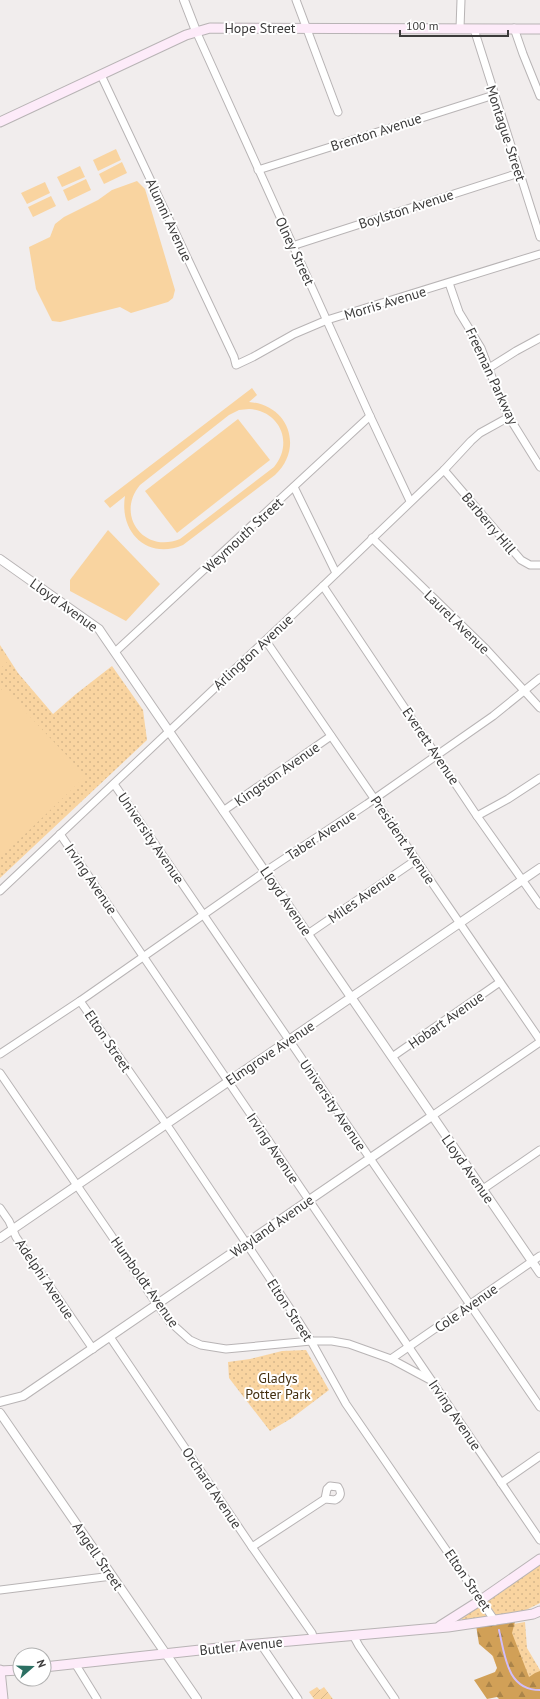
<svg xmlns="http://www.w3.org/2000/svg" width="540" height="1699" font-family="'PT Sans',sans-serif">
	<defs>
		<pattern id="grass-dots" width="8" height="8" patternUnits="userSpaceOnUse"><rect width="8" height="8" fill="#f9d4a0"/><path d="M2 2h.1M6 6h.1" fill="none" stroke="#d6b78b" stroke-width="1.8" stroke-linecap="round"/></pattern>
		<pattern id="forest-firs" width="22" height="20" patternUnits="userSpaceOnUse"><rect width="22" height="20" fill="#d1a057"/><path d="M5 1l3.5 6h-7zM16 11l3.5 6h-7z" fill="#ab8449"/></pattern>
		<pattern id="garden-furrows" width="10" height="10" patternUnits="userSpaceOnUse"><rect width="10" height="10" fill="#f9d4a0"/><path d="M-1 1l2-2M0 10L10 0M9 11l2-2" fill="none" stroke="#d6b78b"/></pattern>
	</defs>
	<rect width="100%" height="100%" fill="#f1eded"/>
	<g fill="url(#grass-dots)">
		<path d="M0,645L18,673L53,714L76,694L112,666L143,710L147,740L0,878Z"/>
		<path d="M306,1350L329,1390L292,1418L270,1431L229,1378L228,1362L250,1359L282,1351Z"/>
		<path d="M540,1564V1603L526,1610L462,1622V1616Z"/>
		<path d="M525,1622L527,1648L540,1670V1699L501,1676L481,1630Z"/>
	</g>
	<path fill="url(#forest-firs)" d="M516,1618L512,1633L529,1677L535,1673L540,1671V1699H499L497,1697L487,1699L474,1680L495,1672L497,1668L493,1656L479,1644L476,1625Z"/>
	<path fill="url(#garden-furrows)" d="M317,1687L320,1690L324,1687L333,1699H314L309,1692Z"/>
	<g fill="#f9d4a0" fill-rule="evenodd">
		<path d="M116,149L121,160L98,171L93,160Z"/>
		<path d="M122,162L127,173L104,184L99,174Z"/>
		<path d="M80,166L85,177L62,187L57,177Z"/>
		<path d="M86,179L91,190L68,201L63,190Z"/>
		<path d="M137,181L145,189L175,290L173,298L168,302L131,313L120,307L60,322L52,321L36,289L29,247L50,237L55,224L64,217L98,200L112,190Z"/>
		<path d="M45,182L50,193L27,204L21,193Z"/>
		<path d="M51,196L56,206L33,217L28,207Z"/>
		<path d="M252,388L257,395L249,402C289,405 304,448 275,475L183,545C148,560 119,533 125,496L110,508L104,501ZM249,409C280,411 294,443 274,467L180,539C144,554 115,515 140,485L229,415L239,410Z"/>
		<path d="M238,419L270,460L177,533L145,491Z"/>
		<path d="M108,530L160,584L126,621L70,591V580Z"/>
		<path d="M0,651L9,660L0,669Z"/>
		<path d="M3,688L86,776L0,858V691Z"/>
	</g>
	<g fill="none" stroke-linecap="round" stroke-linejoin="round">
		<path stroke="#d1bdfa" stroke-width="2" d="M499,1630C505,1656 507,1690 540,1690"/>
		<g stroke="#b8b4b5" stroke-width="9">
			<g id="minor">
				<path d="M296,0L338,112"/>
				<path d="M460,28L461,0"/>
				<path d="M514,28L523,54L540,96"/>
				<path d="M474,29L540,237"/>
				<path d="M196,31L370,416L410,501"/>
				<path d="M101,75L234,357L236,365L253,357L294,334L327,320L540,254"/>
				<path d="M258,170L494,95"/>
				<path d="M292,246L519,173"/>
				<path d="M449,283L459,312L481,348L501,401L509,417L540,467"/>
				<path d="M489,368L516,351L540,338"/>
				<path d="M444,470L521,560L530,565H540"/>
				<path d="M294,487L336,573"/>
				<path d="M372,538L486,649L540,708"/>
				<path d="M323,586L477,816L540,905"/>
				<path d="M266,641L540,1040"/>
				<path d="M115,652L370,416"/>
				<path d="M114,784L540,1407"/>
				<path d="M223,811L331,736"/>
				<path d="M477,816L508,799L540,778"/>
				<path d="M60,834L540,1540"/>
				<path d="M0,891L323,586L444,470L471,441L480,433L509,417"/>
				<path d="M308,934L416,860"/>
				<path d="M80,1001L171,1131L297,1319L311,1341L346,1404L495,1621"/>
				<path d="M0,1054L80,1001L266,871L367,804L493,716L540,678"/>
				<path d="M392,1057L500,982"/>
				<path d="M0,1073L111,1235L152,1297L170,1322L190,1340L201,1345L226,1349L311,1341H332L349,1344L391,1359L432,1381"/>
				<path d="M432,1116L540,1042"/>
				<path d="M483,1189L540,1150"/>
				<path d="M0,1208L9,1221L16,1237L93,1349"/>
				<path d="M110,1337L252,1547L312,1633L314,1639"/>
				<path d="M391,1359L540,1256"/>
				<path d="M501,1483L540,1456"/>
				<path d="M252,1547L325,1499L327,1489L330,1486L338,1487C342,1493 341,1497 335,1500L325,1499"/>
				<path d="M0,1590L112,1576"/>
				<path d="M353,1635L359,1646L395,1699"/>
				<path d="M262,1643L264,1649L298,1699"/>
				<path d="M76,1665L97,1699"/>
			</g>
		</g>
		<g stroke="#b8b4b5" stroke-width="10">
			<g id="tertiary">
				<path d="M184,0L196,31"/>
				<path d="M0,559L99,629L103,635L540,1273"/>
				<path d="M0,1238L540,868"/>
				<path d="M0,1402L23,1396L432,1116"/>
				<path d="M0,1413L197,1699"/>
			</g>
		</g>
		<g stroke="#b8b4b5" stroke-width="11">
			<g id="secondary">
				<path d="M0,122L186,35L210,28L540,29"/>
				<path d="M440,1626L481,1600L540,1559"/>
				<path d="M44,1667L246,1645L448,1627L509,1618L533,1614L540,1611"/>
				<path d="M0,1670L3,1699"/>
				<path d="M0,1671L20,1670"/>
			</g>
		</g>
		<use href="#minor" stroke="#fff" stroke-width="7"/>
		<use href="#tertiary" stroke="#fff" stroke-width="8"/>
		<use href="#secondary" stroke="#fdebf9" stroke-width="9"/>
	</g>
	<g text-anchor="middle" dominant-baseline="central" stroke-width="4" stroke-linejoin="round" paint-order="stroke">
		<g font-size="14" fill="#3c3b3b" stroke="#fff">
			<text x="260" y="28">Hope Street</text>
			<text transform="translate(376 132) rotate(-18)">Brenton Avenue</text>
			<text transform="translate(506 133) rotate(72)">Montague Street</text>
			<text transform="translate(406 209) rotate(-18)">Boylston Avenue</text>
			<text transform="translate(169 220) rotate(65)">Alumni Avenue</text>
			<text transform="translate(295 251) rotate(65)">Olney Street</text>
			<text transform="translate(385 303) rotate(-17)">Morris Avenue</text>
			<text transform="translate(492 376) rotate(65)">Freeman Parkway</text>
			<text transform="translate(489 523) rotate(50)">Barberry Hill</text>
			<text transform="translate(243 535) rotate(-43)">Weymouth Street</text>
			<text transform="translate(64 605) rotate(36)">Lloyd Avenue</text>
			<text transform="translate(457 622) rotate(44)">Laurel Avenue</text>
			<text transform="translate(253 652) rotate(-43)">Arlington Avenue</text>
			<text transform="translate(431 746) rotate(56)">Everett Avenue</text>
			<text transform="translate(277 774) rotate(-35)">Kingston Avenue</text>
			<text transform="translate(321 835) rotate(-33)">Taber Avenue</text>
			<text transform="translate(151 838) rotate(56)">University Avenue</text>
			<text transform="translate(403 840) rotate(56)">President Avenue</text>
			<text transform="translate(91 879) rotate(56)">Irving Avenue</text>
			<text transform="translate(362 897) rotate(-35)">Miles Avenue</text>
			<text transform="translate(286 901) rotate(56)">Lloyd Avenue</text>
			<text transform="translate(446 1020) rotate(-35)">Hobart Avenue</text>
			<text transform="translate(108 1041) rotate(56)">Elton Street</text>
			<text transform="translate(270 1053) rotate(-34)">Elmgrove Avenue</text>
			<text transform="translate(333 1105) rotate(56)">University Avenue</text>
			<text transform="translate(273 1148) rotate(56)">Irving Avenue</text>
			<text transform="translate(468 1169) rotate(55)">Lloyd Avenue</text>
			<text transform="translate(272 1226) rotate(-35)">Wayland Avenue</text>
			<text transform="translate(45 1279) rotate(56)">Adelphi Avenue</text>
			<text transform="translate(145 1282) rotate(55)">Humboldt Avenue</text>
			<text transform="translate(466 1308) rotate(-35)">Cole Avenue</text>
			<text transform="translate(290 1310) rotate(57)">Elton Street</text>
			<text transform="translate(455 1415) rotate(56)">Irving Avenue</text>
			<text transform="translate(212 1488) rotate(56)">Orchard Avenue</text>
			<text transform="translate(98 1556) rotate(56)">Angell Street</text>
			<text transform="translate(468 1580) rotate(56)">Elton Street</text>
			<text transform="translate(241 1646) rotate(-6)">Butler Avenue</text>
		</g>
		<g font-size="14" fill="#432f0f" stroke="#fff">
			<text x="278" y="1378">Gladys<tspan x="278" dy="16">Potter Park</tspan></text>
		</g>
	</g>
	<g transform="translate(32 1667) rotate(70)"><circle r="19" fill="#ffffff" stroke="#b1b1b1"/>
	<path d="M0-3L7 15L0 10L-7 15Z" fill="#2c7063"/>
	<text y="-6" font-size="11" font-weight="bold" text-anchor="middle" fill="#3c3b3b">N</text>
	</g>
	<path d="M400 30v6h108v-6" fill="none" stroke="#3c3b3b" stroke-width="2"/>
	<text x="406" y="30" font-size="12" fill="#3c3b3b" stroke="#ffffff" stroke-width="3" paint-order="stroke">100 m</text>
</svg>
